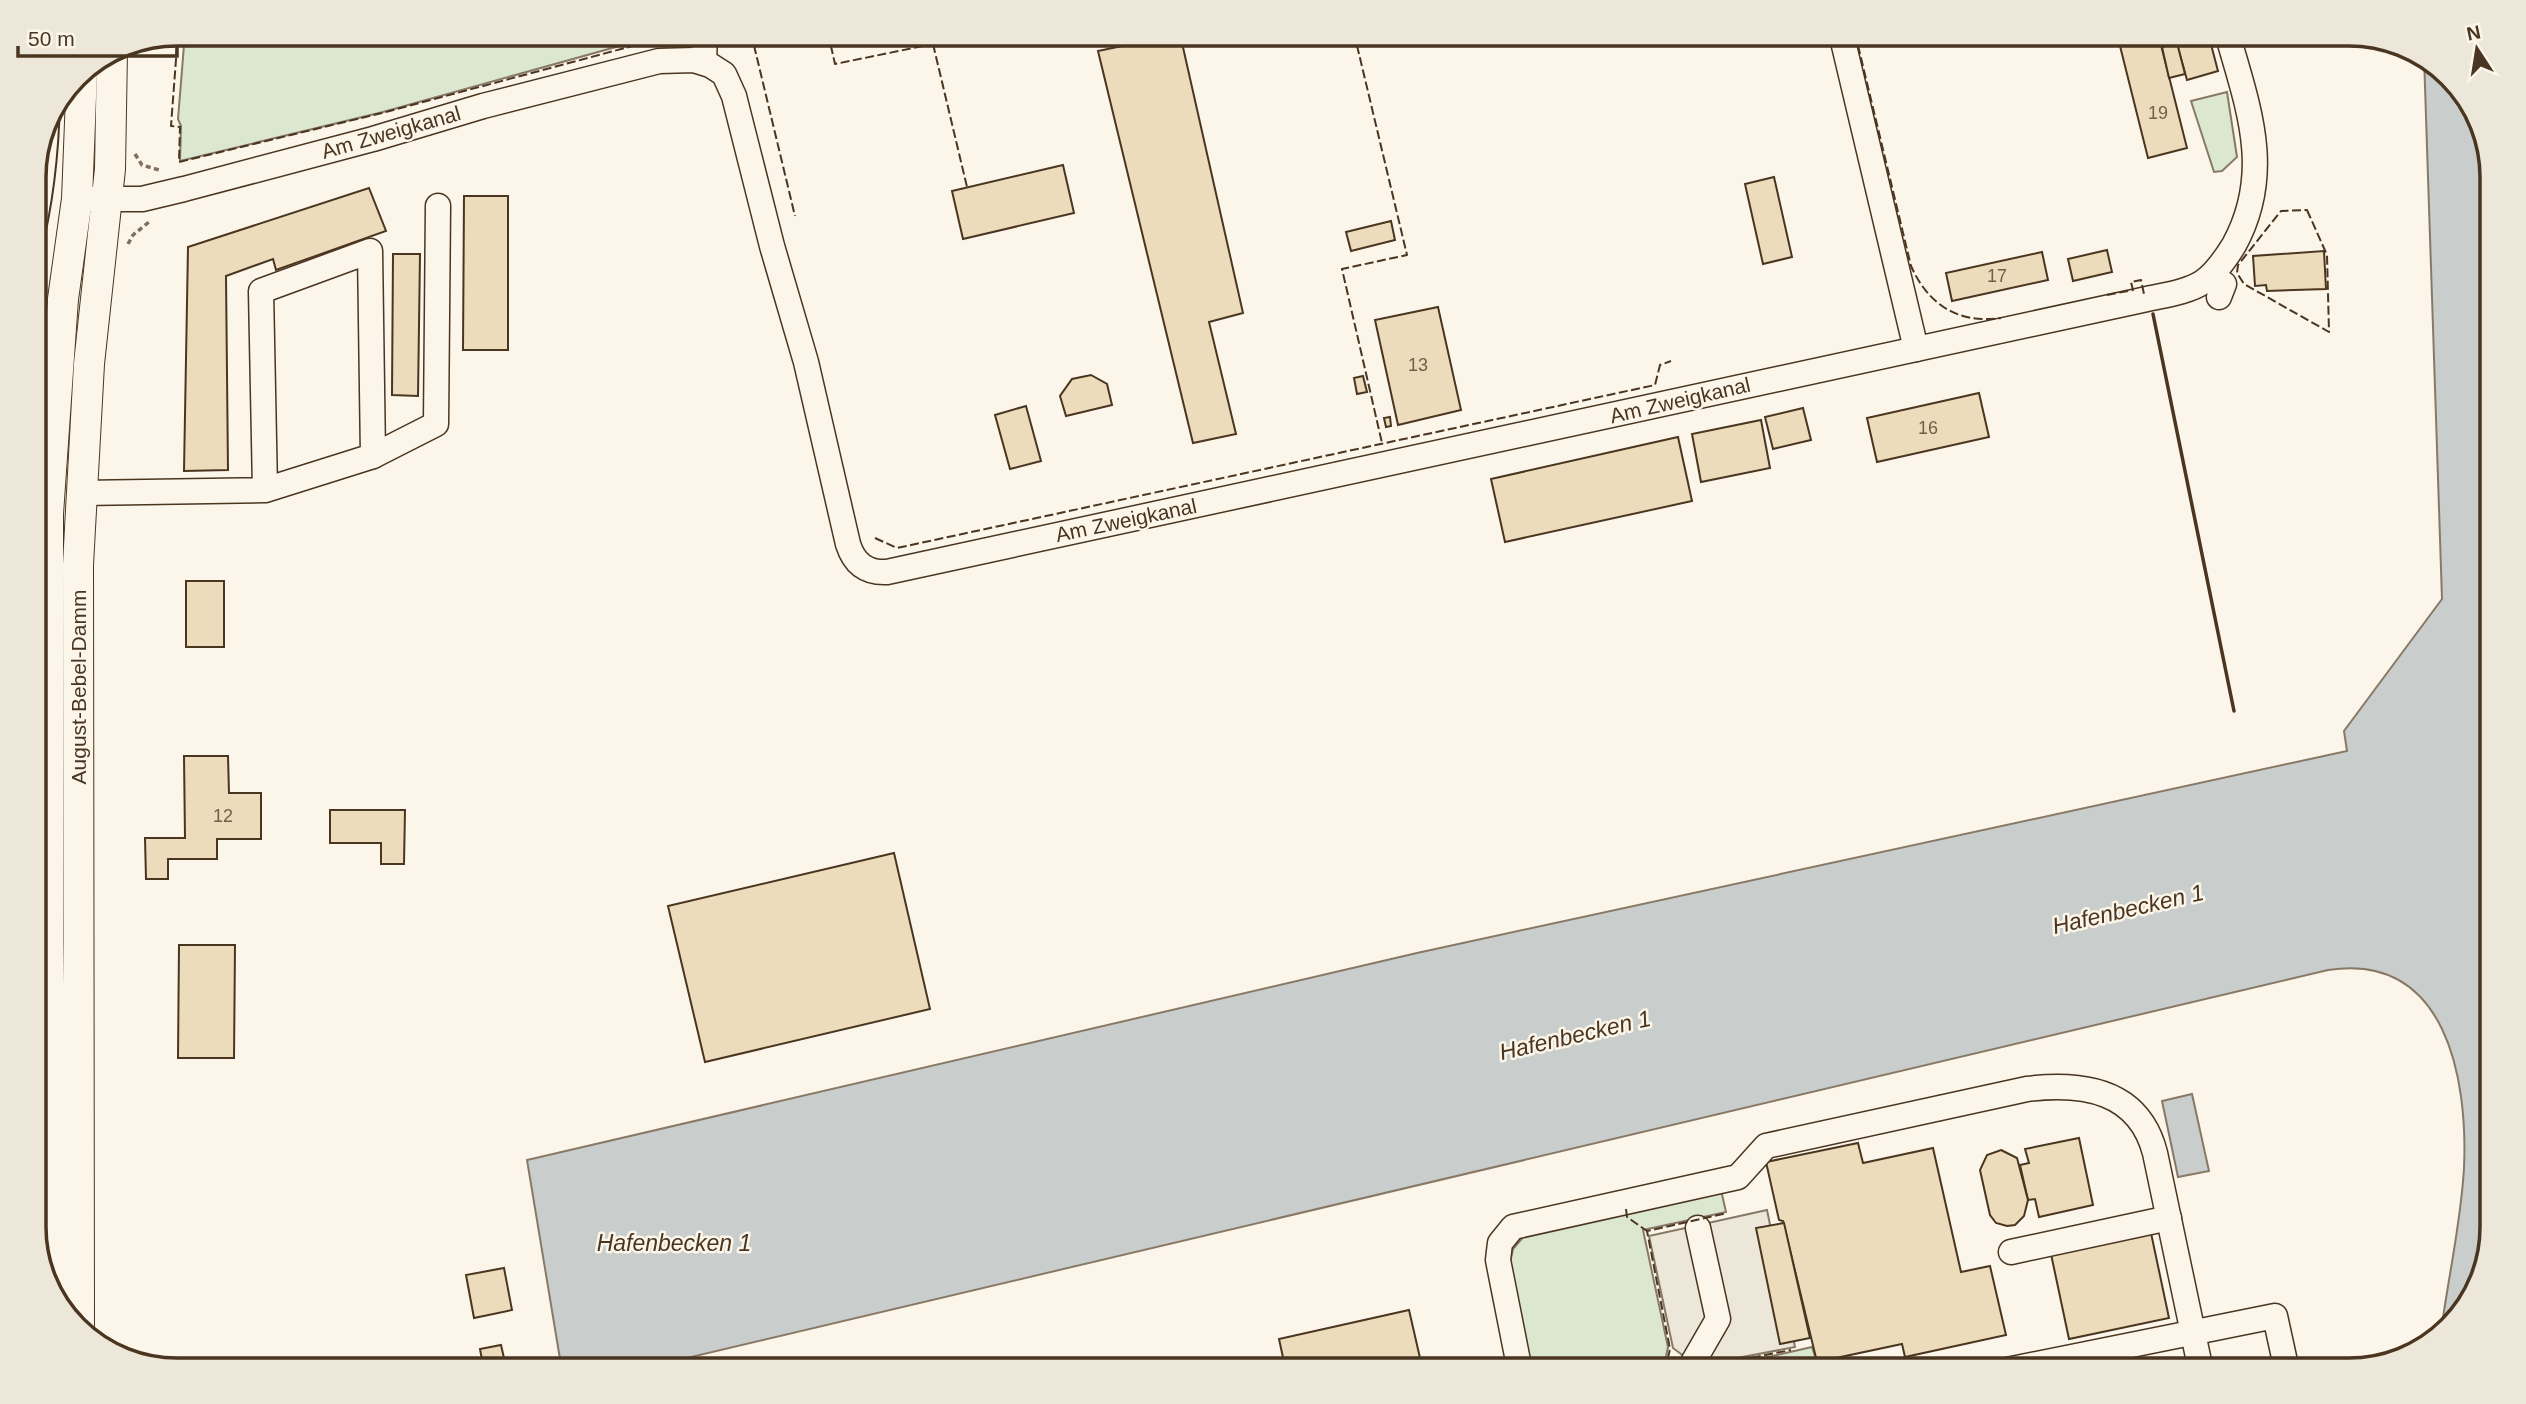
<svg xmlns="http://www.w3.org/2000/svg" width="2526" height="1404" font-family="Helvetica,sans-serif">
	<rect width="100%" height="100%" fill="#fbf6e9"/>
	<g fill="#dce7d0" stroke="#887966" stroke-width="2">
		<path d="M185,33H666L383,112L180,161L181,126L178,119Z"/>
		<path d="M2227,92L2237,157L2222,171L2214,172L2191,101Z"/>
		<path d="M1721,1190L1726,1212L1643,1230L1668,1347L1663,1371H1532L1510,1263L1513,1249L1524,1236Z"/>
		<path d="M1812,1347L1817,1362L1824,1361L1827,1371H1707Z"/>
		<path d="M1491,1360L1508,1368V1371H1480L1478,1363Z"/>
	</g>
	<path fill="#ede7d9" stroke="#887966" stroke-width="2" d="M1767,1210L1795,1347L1706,1364L1693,1363L1673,1348L1649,1236Z"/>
	<g fill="#c9cecd" stroke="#887966" stroke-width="2">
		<path d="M2424,56L2473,105L2492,168L2493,1228L2474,1299L2441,1332C2448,1278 2461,1223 2464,1168C2468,1078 2446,952 2328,970L632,1371H562L527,1160L1417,953L2347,751L2344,731L2442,599Z"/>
		<path d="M2192,1094L2209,1171L2178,1177L2162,1101Z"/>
	</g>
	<g fill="#ecdcbc" stroke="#4a3520" stroke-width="2">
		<path d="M2135,33H2158L2187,148L2148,158L2118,38Z"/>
		<path d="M2174,33H2208L2218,71L2187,80Z"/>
		<path d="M1180,34L1243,313L1209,322L1236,434L1193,443L1098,51Z"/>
		<path d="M2177,43L2185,74L2169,78L2162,47Z"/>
		<path d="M1063,165L1074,213L963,239L952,191Z"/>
		<path d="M1774,177L1792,257L1763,264L1745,184Z"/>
		<path d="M369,188L386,231L276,270L273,259L226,276L228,470L184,471L188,247Z"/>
		<path d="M464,196H508V350H463Z"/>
		<path d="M1391,221L1395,240L1351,251L1346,232Z"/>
		<path d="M2107,250L2112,272L2073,281L2068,259Z"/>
		<path d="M2324,251L2326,289L2267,291L2266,285L2255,286L2253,256Z"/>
		<path d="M2042,252L2048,280L1952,301L1946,273Z"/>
		<path d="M393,254H420L418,396L392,395Z"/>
		<path d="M1438,307L1461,410L1398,425L1375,320Z"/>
		<path d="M1091,375L1107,384L1112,405L1066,416L1060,396L1072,379Z"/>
		<path d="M1363,376L1367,392L1357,394L1354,378Z"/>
		<path d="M1979,393L1989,437L1877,462L1867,418Z"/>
		<path d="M1026,406L1041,461L1010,469L995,415Z"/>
		<path d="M1803,408L1811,440L1773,449L1765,417Z"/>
		<path d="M1390,417L1391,426L1386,427L1384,418Z"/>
		<path d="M1761,420L1770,468L1701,482L1692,434Z"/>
		<path d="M1678,437L1692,501L1505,542L1491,479Z"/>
		<rect x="186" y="581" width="38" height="66"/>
		<path d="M184,756H228L229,793H261V839H217V859H168V879H146L145,838H185Z"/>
		<path d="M330,810H405L404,864H381V843H330Z"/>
		<path d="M894,853L930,1009L705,1062L668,906Z"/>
		<path d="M179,945H235L234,1058H178Z"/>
		<path d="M2079,1138L2093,1205L2039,1217L2035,1199L2028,1200L2020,1165L2029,1163L2025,1149Z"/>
		<path d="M1858,1143L1863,1163L1933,1148L1961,1272L1990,1266L2006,1335L1905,1357L1902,1344L1817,1362L1783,1221L1779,1220L1766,1162Z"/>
		<path d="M2001,1150L2017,1158L2028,1200L2024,1216L2015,1225L2007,1226L1996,1223L1990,1215L1980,1170L1987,1155Z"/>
		<path d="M1784,1223L1810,1338L1780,1344L1756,1228Z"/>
		<path d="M2151,1233L2169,1318L2069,1339L2051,1254Z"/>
		<path d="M504,1268L512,1310L474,1318L466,1275Z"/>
		<path d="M1409,1310L1423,1371H1304L1301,1359L1284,1362L1279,1339Z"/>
		<path d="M501,1345L507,1371H484L480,1349Z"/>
	</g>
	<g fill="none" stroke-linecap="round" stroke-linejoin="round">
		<g stroke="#4a3520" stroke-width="27">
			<g id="minor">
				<path d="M1841,33L1916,349"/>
				<path d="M704,62L705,33"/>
				<path d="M89,199H142L184,189L373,139L483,106L659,61L694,60L710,65L724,74L734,96L772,246L806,362L848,544C854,563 866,573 887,572L2147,299C2165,295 2188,292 2203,282C2216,273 2226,258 2234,245C2274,172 2248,107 2227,33"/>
				<path d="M2219,297L2224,284"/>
				<path d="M373,456L436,424L438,206"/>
				<path d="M82,493L265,490L261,291L370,251L373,456L265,490"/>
				<path d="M2011,1252L2169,1218"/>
				<path d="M1520,1371L1498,1260L1500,1243L1513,1227L1738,1177L1766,1146L2027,1089C2084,1082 2139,1091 2155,1153L2201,1371"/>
				<path d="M1688,1371L1718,1319L1698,1228"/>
				<path d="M2002,1371L2275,1316L2287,1371"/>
			</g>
		</g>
		<g stroke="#4a3520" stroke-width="32">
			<g id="major">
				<path d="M56,1302L48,941V514L63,299L77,199L82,71"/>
				<path d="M79,1325L78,565L89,364L110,169L112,51"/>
			</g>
		</g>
		<g stroke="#7f6f5c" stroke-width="3.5" stroke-dasharray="5 3.5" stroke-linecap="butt">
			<path d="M135,154L142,165L159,170"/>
			<path d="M128,244L133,235L149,222"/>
			<path d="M34,248L47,250"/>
		</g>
		<use href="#minor" stroke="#fbf6e9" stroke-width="24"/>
		<use href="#major" stroke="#fbf6e9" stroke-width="30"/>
		<path stroke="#4a3520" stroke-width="2" d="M34,277C52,219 59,158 60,98"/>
		<g stroke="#4a3520" stroke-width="2" stroke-dasharray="9 3.5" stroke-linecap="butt">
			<path d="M178,33L171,126L180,127L179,162L382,113L655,40L669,33"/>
			<path d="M751,33L795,216"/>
			<path d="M828,33L835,64L987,33"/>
			<path d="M1354,33L1407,255L1342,269L1382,443"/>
			<path d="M1855,33L1911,266C1928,304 1957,324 2001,318"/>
			<path d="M933,44L967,187"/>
			<path d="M2307,210L2327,255L2329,332L2244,284L2237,273L2238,265L2281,211Z"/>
			<path d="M2107,295L2133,290L2131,282L2141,280L2144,294"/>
			<path d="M875,538L897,548L1655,385L1660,365L1671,361"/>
			<path d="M1626,1209L1627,1217L1647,1231"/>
			<path d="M1665,1371L1670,1349L1647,1231L1727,1213"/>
			<path d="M1704,1371L1719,1364L1791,1350"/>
		</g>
		<path stroke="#4a3520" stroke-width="3.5" d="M2153,314L2234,711"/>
	</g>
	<g text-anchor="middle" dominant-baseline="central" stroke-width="5" stroke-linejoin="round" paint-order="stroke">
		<g font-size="18" fill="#725f47">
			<text x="2158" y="113">19</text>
			<text x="1997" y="276">17</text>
			<text x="1418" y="365">13</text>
			<text x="1928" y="428">16</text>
			<text x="223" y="816">12</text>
		</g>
		<g font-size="21" fill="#4a3520" stroke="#fbf6e9">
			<text transform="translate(391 132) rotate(-16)">Am Zweigkanal</text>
			<text transform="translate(1680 400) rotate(-13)">Am Zweigkanal</text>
			<text transform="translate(1126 520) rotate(-12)">Am Zweigkanal</text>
			<text transform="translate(78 687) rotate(-90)">August-Bebel-Damm</text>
		</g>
		<g font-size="23" font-style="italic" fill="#4a3520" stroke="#fbf6e9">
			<text transform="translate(2128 909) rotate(-13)">Hafenbecken 1</text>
			<text transform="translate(1575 1035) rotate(-13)">Hafenbecken 1</text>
			<text x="674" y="1243">Hafenbecken 1</text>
		</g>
	</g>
	<path d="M0 0H2526V1404H0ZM177 46H2349A131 131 0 0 1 2480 177V1227A131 131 0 0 1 2349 1358H177A131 131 0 0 1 46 1227V177A131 131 0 0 1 177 46Z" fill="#ede7d9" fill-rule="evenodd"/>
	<path fill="none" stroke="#4a3520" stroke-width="3.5" d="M177 46H2349A131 131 0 0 1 2480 177V1227A131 131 0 0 1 2349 1358H177A131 131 0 0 1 46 1227V177A131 131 0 0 1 177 46Z"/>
	<g transform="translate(2477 49) rotate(348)" stroke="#fbf6e9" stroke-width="5" paint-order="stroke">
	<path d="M0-5L12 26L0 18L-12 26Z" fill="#4a3520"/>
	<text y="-10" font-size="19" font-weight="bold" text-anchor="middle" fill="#4a3520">N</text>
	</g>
	<path d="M18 46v10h159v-10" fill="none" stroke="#4a3520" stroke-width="3.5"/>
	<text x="28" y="46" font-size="21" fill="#4a3520" stroke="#fbf6e9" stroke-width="5" paint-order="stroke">50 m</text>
</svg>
